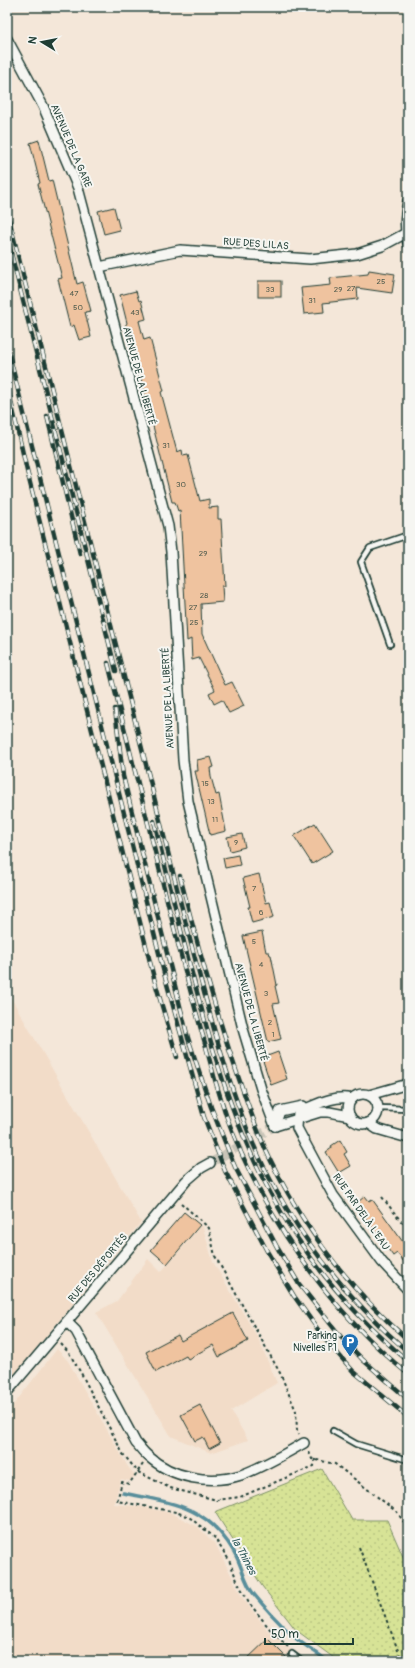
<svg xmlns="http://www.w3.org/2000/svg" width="415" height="1668" font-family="Pangolin,sans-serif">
	<defs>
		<pattern id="garden-dots" width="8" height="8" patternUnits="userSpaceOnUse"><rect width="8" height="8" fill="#d7e396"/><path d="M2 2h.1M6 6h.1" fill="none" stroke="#b8c482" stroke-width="1.8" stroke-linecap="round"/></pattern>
	</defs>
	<rect width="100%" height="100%" fill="#f4e7d9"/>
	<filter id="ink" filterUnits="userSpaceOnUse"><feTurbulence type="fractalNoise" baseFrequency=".025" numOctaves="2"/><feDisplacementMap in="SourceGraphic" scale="8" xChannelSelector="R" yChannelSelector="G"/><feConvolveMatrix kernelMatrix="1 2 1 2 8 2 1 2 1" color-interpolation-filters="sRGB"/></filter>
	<g filter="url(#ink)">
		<g fill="#f2dcc8">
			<path d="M7,991L141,1222L7,1383Z"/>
			<path d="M202,1224L213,1262L258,1338L277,1383L231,1411L248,1440L211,1453L171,1436L96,1312L117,1301L148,1259L161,1272Z"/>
			<path d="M57,1349L68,1361L128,1467L135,1475L130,1481L121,1479L114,1504L142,1507L171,1513L198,1527L216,1545L242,1597L269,1632L306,1661H12L7,1656V1413Z"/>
		</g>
		<path fill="url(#garden-dots)" stroke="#7b9065" d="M322,1469L352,1520H387L408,1568V1661H338L296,1630L262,1586L215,1512Z"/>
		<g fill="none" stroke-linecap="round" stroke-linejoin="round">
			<path stroke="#598e9b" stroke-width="3.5" d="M123,1493C172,1503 207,1505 234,1552C242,1565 244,1582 253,1593C265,1608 279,1623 293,1636C303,1645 317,1652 327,1661"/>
		</g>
		<g fill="#efc39f" stroke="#1f3d34">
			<path d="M39,140L49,181L52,180L77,284L83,282L91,311L85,312L91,337L79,340L74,325L70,327L58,279L62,278L38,184L40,183L30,143Z"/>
			<path d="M114,207L120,230L104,234L98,211Z"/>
			<path d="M369,270L395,274L392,293L357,288L358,299L323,303L324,312L304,314L301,288L331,285L330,278L368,274Z"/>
			<rect x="258" y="281" width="23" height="16"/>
			<path d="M136,291L139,301L141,300L146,319L139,321L144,340L150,338L164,391L161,392L177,452L182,450L183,456L188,455L200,501L209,499V508L218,507V519H221L225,586H222L223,602L201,604L202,634L225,685L232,682L244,706L229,713L222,700L214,704L209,693L215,690L199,658L192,660L191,639L187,641L180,510L178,511L175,502H172L141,378H139L125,326L127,323L120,295Z"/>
			<path d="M211,757L214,767L210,768L211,777L216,795L219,794L226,831L210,835L195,771H198L197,760Z"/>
			<path d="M315,823L333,851L312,864L294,836Z"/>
			<path d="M242,834L245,847L230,851L227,837Z"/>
			<path d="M238,855L240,865L225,868L223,858Z"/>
			<path d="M259,874L266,903L270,902L274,917L252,923L248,907H250L243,878Z"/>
			<path d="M262,932L266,952H269L270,955H271L277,985L275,986L279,1003L273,1004L281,1039L268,1042L243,936Z"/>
			<path d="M278,1052L287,1079L271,1085L262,1058Z"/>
			<path d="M340,1140L347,1152L344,1154L351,1166L339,1173L326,1152L332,1148L331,1146Z"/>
			<path d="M365,1196L369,1201L372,1199L408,1249V1267L397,1253L393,1256L359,1209L360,1208L357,1203Z"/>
			<path d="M184,1212L200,1225L167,1264L151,1250Z"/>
			<path d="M233,1313L248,1341L219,1357L213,1345L188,1359L186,1356L156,1372L146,1352L178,1335L181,1341Z"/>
			<path d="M200,1405L220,1443L209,1449L203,1437L195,1441L181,1415Z"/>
			<path d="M268,1639L290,1661H245Z"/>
		</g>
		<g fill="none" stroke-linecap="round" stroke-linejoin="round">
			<path stroke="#c9c5b8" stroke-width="9" stroke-dasharray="9 4.5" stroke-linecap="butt" d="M210,1163L275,1126"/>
			<g stroke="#1f3d34" stroke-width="8">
				<g id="lane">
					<path d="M390,644L361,562L370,548L408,535"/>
					<path d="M378,1108L408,1109"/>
					<path d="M333,1431L356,1444L408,1460"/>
					<path d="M292,1654L301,1661"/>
				</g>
			</g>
			<g stroke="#1f3d34" stroke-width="12">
				<g id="street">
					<path d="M7,39L43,106L78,188L168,526L171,552L183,760L188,801L243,1029L261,1089L275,1126"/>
					<path d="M408,201C405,216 404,228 408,243"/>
					<path d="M99,267L180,250L310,259L357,254L382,246L408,232"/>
					<circle cx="363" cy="1109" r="15"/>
					<path d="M369,1095L408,1084"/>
					<path d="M352,1099C334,1094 314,1106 298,1112L297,1128L333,1195L382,1262L408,1290"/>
					<path d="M368,1123L377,1129L408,1138"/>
					<path d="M275,1126L320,1112H329L350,1116"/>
					<path d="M275,1126L280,1111L303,1106"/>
					<path d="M67,1322L76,1331L136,1443C140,1447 143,1452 148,1456C172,1478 210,1485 241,1475C263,1467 283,1455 304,1443"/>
					<path d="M7,1392L186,1181L201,1168L210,1163"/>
				</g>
			</g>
			<g stroke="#1f3d34" stroke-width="2" stroke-dasharray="3 3" stroke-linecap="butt">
				<path d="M382,1197L408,1230"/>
				<path d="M181,1203L209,1228L215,1256L280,1373L296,1411L297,1430L299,1434"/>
				<path d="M61,1344L69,1353L81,1373L123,1454L138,1472L170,1488L217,1500L240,1497L314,1466L315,1459"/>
				<path d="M309,1452L312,1459L335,1464L397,1512L408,1528"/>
				<path d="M143,1464L129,1484L122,1482L117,1501L176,1512L189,1517L214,1537L229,1560L238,1583L250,1604L269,1628L288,1647"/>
				<path d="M359,1547L402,1661"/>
			</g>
			<use href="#lane" stroke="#f6f6f2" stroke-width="4.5"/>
			<use href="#street" stroke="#f6f6f2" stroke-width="9"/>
			<g stroke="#1f3d34" stroke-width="4.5">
				<g id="rail">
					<path d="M7,211L188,932C206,1000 223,1069 249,1134C284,1219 340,1292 408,1352"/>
					<path d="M7,237L116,671"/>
					<path d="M7,346L165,977L204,1117L225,1171L268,1253L294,1296L324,1338L353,1371L408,1417"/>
					<path d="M7,384L27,471L155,982L177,1057"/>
					<path d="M47,416L80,554"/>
					<path d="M108,663C129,746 149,829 170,912C181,956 192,999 205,1043C211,1067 218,1091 226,1115C262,1214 326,1307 408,1374"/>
					<path d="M115,709L123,776L188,1038L211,1107L235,1167L277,1247L299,1284L341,1337L363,1360L408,1399"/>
					<path d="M154,821C170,885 185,950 203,1014C220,1076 240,1137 271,1194C305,1258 353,1315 408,1361"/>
					<path d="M180,876C197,944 216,1013 239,1079C249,1107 258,1135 271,1161C304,1229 352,1291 408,1340"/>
				</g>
			</g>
			<use href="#rail" stroke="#f6f6f2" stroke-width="3" stroke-dasharray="9" stroke-linecap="butt"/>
		</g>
	</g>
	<defs>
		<g id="parking-pin" transform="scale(0.9)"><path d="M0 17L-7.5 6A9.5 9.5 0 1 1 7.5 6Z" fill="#1f6fb2" stroke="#f6f6f2"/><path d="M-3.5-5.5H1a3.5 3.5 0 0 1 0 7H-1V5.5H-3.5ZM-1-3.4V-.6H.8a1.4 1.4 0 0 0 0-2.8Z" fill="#fff"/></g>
	</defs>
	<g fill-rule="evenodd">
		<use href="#parking-pin" x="350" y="1342"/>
	</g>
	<g text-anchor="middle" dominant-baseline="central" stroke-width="4" stroke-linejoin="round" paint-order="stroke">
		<g font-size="8" fill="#535e4f">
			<text x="381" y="281">25</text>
			<text x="351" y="288">27</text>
			<text x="270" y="289">33</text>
			<text x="338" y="289">29</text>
			<text x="74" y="293">47</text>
			<text x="312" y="300">31</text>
			<text x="78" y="307">50</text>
			<text x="135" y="312">43</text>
			<text x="166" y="445">31</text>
			<text x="181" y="484">30</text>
			<text x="203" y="553">29</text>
			<text x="204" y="595">28</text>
			<text x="193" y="607">27</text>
			<text x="194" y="622">25</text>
			<text x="205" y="783">15</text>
			<text x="211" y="801">13</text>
			<text x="215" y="819">11</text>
			<text x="236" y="842">9</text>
			<text x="254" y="888">7</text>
			<text x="261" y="912">6</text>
			<text x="254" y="941">5</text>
			<text x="261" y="964">4</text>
			<text x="266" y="993">3</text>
			<text x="270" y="1022">2</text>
			<text x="273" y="1034">1</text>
		</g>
		<g font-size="10" fill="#1f3d34" stroke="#f6f6f2">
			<text transform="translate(71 146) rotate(67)">AVENUE DE LA GARE</text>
			<text transform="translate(256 244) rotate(4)">RUE DES LILAS</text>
			<text transform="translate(139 376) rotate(75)">AVENUE DE LA LIBERTÉ</text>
			<text transform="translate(168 698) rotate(-93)">AVENUE DE LA LIBERTÉ</text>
			<text transform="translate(251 1012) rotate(75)">AVENUE DE LA LIBERTÉ</text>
			<text transform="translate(361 1212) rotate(55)">RUE PAR DELÀ L'EAU</text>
			<text transform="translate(98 1268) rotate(-50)">RUE DES DÉPORTÉS</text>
		</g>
		<g font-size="10" fill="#1f3d34" stroke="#f6f6f2" text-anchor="end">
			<text x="337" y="1336">Parking<tspan x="337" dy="12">Nivelles P1</tspan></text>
		</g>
		<g font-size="11" font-style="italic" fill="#375f5f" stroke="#f6f6f2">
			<text transform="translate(244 1556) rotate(62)">la Thines</text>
		</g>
	</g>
	<rect width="415" height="1668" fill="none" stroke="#f6f6f2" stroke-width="24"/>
	<rect x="12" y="12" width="391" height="1644" fill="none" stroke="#1f3d34" stroke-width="1.5" filter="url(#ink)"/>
	<g transform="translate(42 42) rotate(280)" stroke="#f6f6f2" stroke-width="3" paint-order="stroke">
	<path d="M0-3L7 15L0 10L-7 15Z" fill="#1f3d34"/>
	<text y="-6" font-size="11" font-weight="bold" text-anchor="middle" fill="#1f3d34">N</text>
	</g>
	<path d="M265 1638v6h88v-6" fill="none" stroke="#1f3d34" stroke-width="2"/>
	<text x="271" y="1638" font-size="12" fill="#1f3d34" stroke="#f6f6f2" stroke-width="3" paint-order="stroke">50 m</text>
</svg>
